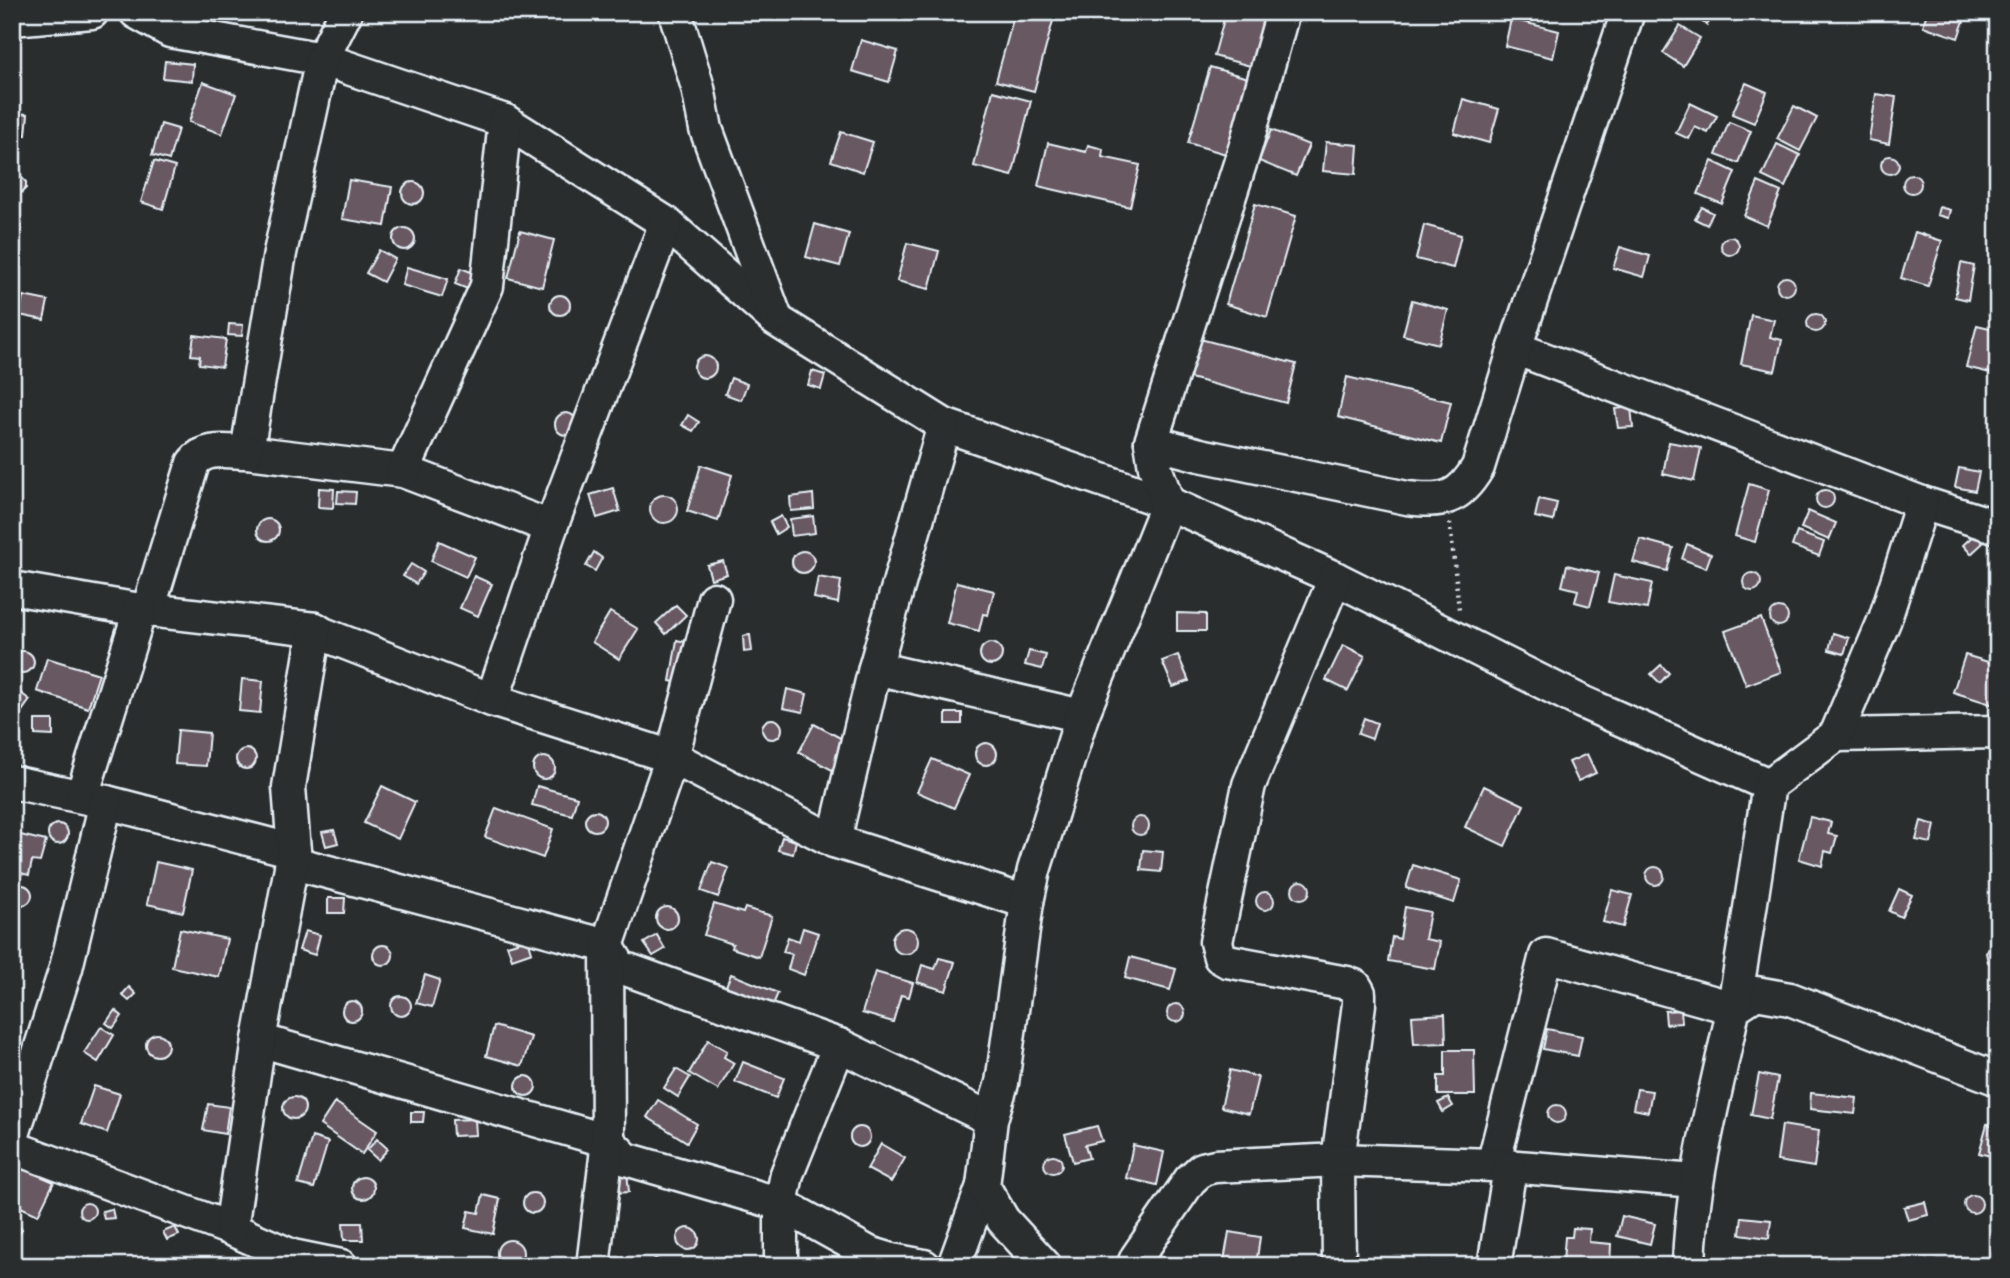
<svg xmlns="http://www.w3.org/2000/svg" width="2010" height="1278" font-family="'Patrick Hand',sans-serif">
	<rect width="100%" height="100%" fill="#2a2d2e"/>
	<filter id="ink" filterUnits="userSpaceOnUse"><feTurbulence type="fractalNoise" baseFrequency=".0143" numOctaves="2"/><feDisplacementMap in="SourceGraphic" scale="14" xChannelSelector="R" yChannelSelector="G"/><feConvolveMatrix kernelMatrix="1 2 1 2 8 2 1 2 1" color-interpolation-filters="sRGB"/></filter>
	<g filter="url(#ink)">
		<g fill="#685862" stroke="#e8f1f8" stroke-width="2">
			<path d="M1015,12H1037L1054,17L1034,91L996,81Z"/>
			<path d="M1226,12H1269L1254,67L1214,56Z"/>
			<path d="M1692,12H1716L1707,25L1691,15Z"/>
			<path d="M1927,12H1967L1958,38L1923,26Z"/>
			<path d="M1511,19L1559,31L1553,58L1505,46Z"/>
			<path d="M1680,26L1700,38L1683,66L1663,53Z"/>
			<path d="M861,40L898,51L889,82L852,71Z"/>
			<path d="M165,61L193,64L192,81L163,78Z"/>
			<path d="M1210,67L1248,78L1226,154L1188,143Z"/>
			<path d="M203,82L236,94L222,134L189,122Z"/>
			<path d="M1746,83L1767,92L1754,123L1732,114Z"/>
			<path d="M993,91L1031,101L1012,176L974,166Z"/>
			<path d="M1876,94L1896,97L1889,144L1869,140Z"/>
			<path d="M1463,99L1499,109L1489,143L1454,133Z"/>
			<path d="M1690,103L1717,116L1708,133L1695,127L1689,139L1676,133Z"/>
			<path d="M1794,106L1817,118L1800,151L1777,139Z"/>
			<path d="M12,113L28,114L26,135L12,133Z"/>
			<path d="M1729,122L1751,131L1738,163L1716,155Z"/>
			<path d="M161,124L178,129L169,160L152,155Z"/>
			<path d="M1271,130L1309,145L1296,176L1259,161Z"/>
			<path d="M841,132L873,142L863,172L831,161Z"/>
			<path d="M1326,142L1358,145L1356,174L1323,171Z"/>
			<path d="M1048,143L1086,152L1088,145L1103,149L1102,157L1140,165L1130,207L1038,186Z"/>
			<path d="M1777,144L1800,155L1785,187L1762,176Z"/>
			<circle cx="1890" cy="165" r="9"/>
			<path d="M154,161L175,167L163,209L141,202Z"/>
			<path d="M1712,161L1735,172L1722,204L1698,194Z"/>
			<circle cx="1912" cy="184" r="9"/>
			<path d="M15,175L21,177L26,182V188L19,195L12,194V176Z"/>
			<path d="M349,180L392,187L385,226L342,219Z"/>
			<circle cx="413" cy="193" r="11"/>
			<path d="M1758,182L1781,192L1767,226L1744,216Z"/>
			<path d="M1255,204L1296,216L1267,317L1226,304Z"/>
			<path d="M1702,207L1713,213L1707,225L1695,219Z"/>
			<path d="M1939,207L1950,210L1948,218L1937,215Z"/>
			<path d="M815,224L849,234L840,266L806,257Z"/>
			<path d="M1424,225L1461,235L1453,268L1416,259Z"/>
			<circle cx="404" cy="239" r="11"/>
			<path d="M520,231L554,240L542,287L508,278Z"/>
			<path d="M1915,232L1942,241L1928,286L1901,278Z"/>
			<circle cx="1730" cy="246" r="9"/>
			<path d="M907,243L939,251L929,289L897,281Z"/>
			<path d="M1620,247L1650,256L1644,277L1613,268Z"/>
			<path d="M379,250L395,259L383,282L366,273Z"/>
			<path d="M1961,263L1974,266L1968,300L1955,297Z"/>
			<path d="M407,267L448,279L442,297L402,285Z"/>
			<path d="M461,268L476,274L470,290L455,284Z"/>
			<circle cx="1786" cy="286" r="9"/>
			<circle cx="560" cy="305" r="10"/>
			<path d="M23,296L48,301L44,320L19,315Z"/>
			<path d="M1412,300L1448,310L1439,344L1403,335Z"/>
			<circle cx="1816" cy="323" r="9"/>
			<path d="M1751,315L1774,320L1770,337L1782,340L1775,371L1741,364Z"/>
			<path d="M229,324L243,325L242,336L228,335Z"/>
			<path d="M1977,325L1998,330V375L1966,367Z"/>
			<path d="M194,335L226,339L222,367L199,364L200,356L191,355Z"/>
			<path d="M1196,338L1296,364L1286,403L1186,377Z"/>
			<circle cx="705" cy="367" r="11"/>
			<path d="M812,371L825,375L821,389L808,385Z"/>
			<path d="M1347,377L1451,402L1441,443L1338,417Z"/>
			<path d="M731,378L747,384L741,400L725,394Z"/>
			<path d="M1631,407L1633,427L1618,428L1615,409Z"/>
			<circle cx="566" cy="424" r="11"/>
			<path d="M688,415L699,422L693,431L682,425Z"/>
			<path d="M1669,442L1701,448L1694,481L1663,474Z"/>
			<path d="M701,465L732,475L718,521L687,511Z"/>
			<path d="M1959,468L1979,472L1975,491L1955,487Z"/>
			<path d="M1749,484L1769,490L1755,542L1735,536Z"/>
			<path d="M319,488L334,489L333,508L318,507Z"/>
			<path d="M613,488L620,511L597,518L590,495Z"/>
			<circle cx="1825" cy="499" r="9"/>
			<path d="M338,491L356,492L355,504L337,503Z"/>
			<path d="M813,494L814,509L791,511L790,497Z"/>
			<circle cx="664" cy="509" r="14"/>
			<path d="M1539,499L1557,503L1553,521L1535,517Z"/>
			<path d="M1808,511L1836,523L1829,540L1801,528Z"/>
			<path d="M781,516L787,527L776,534L770,522Z"/>
			<path d="M813,516L815,533L792,536L790,519Z"/>
			<circle cx="268" cy="530" r="11"/>
			<path d="M1797,532L1824,542L1819,556L1792,546Z"/>
			<path d="M1975,534L1983,543L1971,554L1963,545Z"/>
			<path d="M1640,539L1673,548L1667,571L1633,562Z"/>
			<path d="M439,541L475,557L466,577L431,561Z"/>
			<path d="M1687,544L1711,554L1706,568L1682,559Z"/>
			<circle cx="803" cy="562" r="11"/>
			<path d="M594,552L602,558L595,571L586,566Z"/>
			<path d="M723,561L727,574L711,579L707,565Z"/>
			<path d="M411,564L424,572L416,584L403,576Z"/>
			<path d="M1567,565L1599,573L1590,606L1575,602L1578,590L1562,586Z"/>
			<circle cx="1752" cy="582" r="9"/>
			<path d="M1614,575L1652,583L1647,609L1608,602Z"/>
			<path d="M474,576L492,584L478,616L460,608Z"/>
			<path d="M818,577L841,581L838,603L814,598Z"/>
			<path d="M957,582L994,591L988,615L983,614L979,631L947,623Z"/>
			<path d="M676,605L686,615L666,634L656,623Z"/>
			<circle cx="1779" cy="617" r="9"/>
			<path d="M610,612L638,629L619,659L592,642Z"/>
			<path d="M1177,613L1206,614V631H1177Z"/>
			<path d="M1761,618L1781,672L1746,685L1725,631Z"/>
			<path d="M1833,633L1849,638L1844,654L1829,650Z"/>
			<path d="M750,635L752,651L744,652L743,636Z"/>
			<path d="M677,640L698,645L690,686L670,681Z"/>
			<circle cx="991" cy="654" r="11"/>
			<path d="M1343,645L1365,656L1348,691L1326,680Z"/>
			<circle cx="23" cy="662" r="11"/>
			<path d="M1029,651L1046,655L1042,669L1025,665Z"/>
			<path d="M1178,655L1189,681L1173,687L1162,661Z"/>
			<path d="M1965,655L1998,665L1997,706L1953,692Z"/>
			<path d="M47,658L99,674L88,708L37,691Z"/>
			<path d="M1661,665L1669,673L1660,683L1651,674Z"/>
			<path d="M242,679L263,681L260,713L239,711Z"/>
			<path d="M787,689L807,694L803,712L783,708Z"/>
			<path d="M18,691L30,700L17,718L12,714V699Z"/>
			<rect x="946" y="713" width="16" height="11"/>
			<path d="M1364,718L1377,723L1372,739L1358,734Z"/>
			<circle cx="772" cy="729" r="10"/>
			<path d="M35,720H53V736L35,735Z"/>
			<path d="M814,724L848,742L832,770L799,752Z"/>
			<path d="M178,730L209,733L206,766L175,764Z"/>
			<circle cx="986" cy="754" r="11"/>
			<circle cx="246" cy="759" r="10"/>
			<path d="M1587,754L1596,773L1578,781L1569,762Z"/>
			<circle cx="544" cy="768" r="11"/>
			<path d="M932,759L969,775L954,808L917,792Z"/>
			<path d="M382,786L415,802L398,839L364,823Z"/>
			<path d="M537,786L577,797L572,815L532,805Z"/>
			<path d="M1484,786L1524,805L1505,846L1465,827Z"/>
			<path d="M496,808L553,829L543,858L485,837Z"/>
			<circle cx="595" cy="821" r="10"/>
			<circle cx="1140" cy="826" r="9"/>
			<path d="M1810,817L1831,822L1828,834L1837,836L1832,853L1825,851L1822,866L1799,859Z"/>
			<path d="M1921,821L1935,825L1931,843L1916,840Z"/>
			<circle cx="58" cy="834" r="10"/>
			<path d="M334,830L338,843L326,846L322,832Z"/>
			<path d="M12,833L46,841L40,862L32,861L29,875L12,871Z"/>
			<path d="M782,837L796,841L793,854L778,850Z"/>
			<path d="M1143,850L1163,852L1161,872L1141,870Z"/>
			<path d="M156,862L192,870L183,912L147,904Z"/>
			<path d="M712,862L729,868L718,897L701,891Z"/>
			<path d="M1413,865L1461,880L1454,903L1406,888Z"/>
			<circle cx="1655" cy="876" r="9"/>
			<circle cx="1301" cy="890" r="9"/>
			<circle cx="22" cy="895" r="10"/>
			<path d="M1899,889L1912,895L1901,917L1889,911Z"/>
			<path d="M1612,890L1632,895L1623,927L1603,922Z"/>
			<circle cx="1265" cy="901" r="9"/>
			<path d="M328,898H345L344,913H328Z"/>
			<path d="M714,904L743,913L745,908L772,916L759,957L732,948L733,944L704,935Z"/>
			<path d="M1405,907L1430,912L1425,939L1440,942L1435,969L1388,961L1392,937L1400,939Z"/>
			<circle cx="667" cy="918" r="11"/>
			<path d="M803,928L818,933L804,975L788,969L792,954L783,952L788,937L799,941Z"/>
			<circle cx="905" cy="941" r="13"/>
			<path d="M180,929L227,939L219,977L172,967Z"/>
			<path d="M305,931L320,935L315,955L299,950Z"/>
			<path d="M657,935L665,949L653,956L644,943Z"/>
			<path d="M528,939L532,952L512,959L507,945Z"/>
			<path d="M1998,942V968L1988,962L1986,953L1990,946Z"/>
			<circle cx="383" cy="955" r="10"/>
			<path d="M1130,957L1176,969L1170,990L1125,978Z"/>
			<path d="M939,958L955,962L946,991L917,982L922,965L935,969Z"/>
			<path d="M875,972L913,983L909,997L901,995L893,1022L862,1013Z"/>
			<path d="M731,974L778,993L770,1012L723,993Z"/>
			<path d="M425,975L440,980L432,1007L416,1003Z"/>
			<path d="M129,987L136,994L129,1001L122,995Z"/>
			<circle cx="401" cy="1006" r="10"/>
			<circle cx="352" cy="1011" r="10"/>
			<circle cx="1176" cy="1013" r="9"/>
			<path d="M115,1010L122,1016L113,1028L106,1023Z"/>
			<path d="M1681,1010L1682,1023L1666,1024L1665,1011Z"/>
			<path d="M1445,1014L1446,1043L1414,1044L1412,1016Z"/>
			<path d="M494,1026L531,1037L522,1066L486,1056Z"/>
			<path d="M101,1027L114,1035L98,1062L84,1053Z"/>
			<path d="M1547,1029L1582,1036L1578,1056L1543,1049Z"/>
			<circle cx="157" cy="1045" r="11"/>
			<path d="M708,1040L727,1051L724,1057L734,1063L718,1090L689,1073Z"/>
			<path d="M1445,1050H1474L1475,1095H1438V1076H1445Z"/>
			<path d="M743,1062L784,1078L776,1098L735,1082Z"/>
			<path d="M676,1069L690,1077L678,1097L664,1088Z"/>
			<path d="M1230,1070L1258,1077L1249,1114L1221,1107Z"/>
			<path d="M1759,1074L1778,1078L1770,1119L1751,1115Z"/>
			<circle cx="526" cy="1086" r="10"/>
			<path d="M94,1086L120,1094L107,1133L81,1124Z"/>
			<path d="M1637,1089L1652,1091L1648,1112L1633,1109Z"/>
			<path d="M1811,1093L1857,1098L1855,1114L1810,1109Z"/>
			<circle cx="294" cy="1108" r="11"/>
			<path d="M1448,1098L1453,1106L1443,1112L1438,1103Z"/>
			<path d="M658,1100L697,1124L687,1142L647,1117Z"/>
			<path d="M335,1102L377,1131L362,1154L320,1125Z"/>
			<path d="M208,1104L229,1107L225,1134L203,1130Z"/>
			<circle cx="1557" cy="1114" r="9"/>
			<path d="M411,1112H424L423,1122H411Z"/>
			<path d="M475,1119L476,1135L453,1136L452,1120Z"/>
			<path d="M1987,1124L1998,1128V1158L1979,1153Z"/>
			<path d="M1782,1125L1819,1131L1814,1167L1777,1161Z"/>
			<path d="M1097,1126L1102,1141L1085,1145L1089,1158L1073,1162L1065,1134Z"/>
			<circle cx="860" cy="1137" r="10"/>
			<path d="M312,1137L328,1142L314,1188L298,1184Z"/>
			<path d="M377,1139L388,1149L378,1160L367,1150Z"/>
			<path d="M881,1144L905,1158L891,1182L867,1169Z"/>
			<path d="M1133,1145L1164,1152L1157,1185L1126,1178Z"/>
			<circle cx="1053" cy="1164" r="9"/>
			<path d="M21,1167L54,1182L38,1215L12,1203V1185Z"/>
			<path d="M627,1172L629,1192L615,1193L613,1173Z"/>
			<circle cx="363" cy="1188" r="11"/>
			<circle cx="533" cy="1203" r="10"/>
			<circle cx="1973" cy="1204" r="9"/>
			<path d="M483,1195L500,1199L493,1234L465,1228L469,1211L479,1213Z"/>
			<path d="M1925,1202L1928,1215L1908,1220L1904,1207Z"/>
			<circle cx="87" cy="1211" r="8"/>
			<path d="M112,1209L114,1218L104,1219L102,1211Z"/>
			<path d="M1622,1216L1655,1224L1650,1244L1617,1236Z"/>
			<path d="M1742,1217L1771,1220L1769,1238L1740,1234Z"/>
			<path d="M12,1223L22,1229L13,1243H12Z"/>
			<path d="M343,1223H362L363,1240H344Z"/>
			<path d="M175,1227L179,1235L167,1240L163,1232Z"/>
			<circle cx="688" cy="1239" r="11"/>
			<path d="M1573,1228L1590,1229L1589,1242L1611,1244L1610,1266H1574V1262L1563,1261L1565,1237H1572Z"/>
			<path d="M1229,1232L1260,1237L1256,1266L1224,1261Z"/>
			<circle cx="510" cy="1253" r="13"/>
			<path d="M655,1259L661,1261L664,1266H648L650,1262Z"/>
		</g>
		<g fill="none" stroke-linecap="round" stroke-linejoin="round">
			<g stroke="#e8f1f8" stroke-width="37">
				<g id="minor">
					<path d="M136,12L170,31L322,59L505,121L666,223L776,320L944,425L1168,503L1335,578L1582,702L1769,785"/>
					<path d="M346,12L322,59L280,253L247,452L403,471L551,527"/>
					<path d="M675,12L698,88L706,129L775,316"/>
					<path d="M12,19L92,12"/>
					<path d="M1515,348L1922,503L1998,527"/>
					<path d="M1151,442L1246,145L1283,12"/>
					<path d="M403,471L487,286L505,121"/>
					<path d="M1335,578L1249,785L1216,942L1220,957L1227,961L1347,983L1355,986L1359,993V1004L1338,1160L1339,1266"/>
					<path d="M12,588L140,610H148L315,629L323,634L492,700L672,757L834,841L1027,902"/>
					<path d="M148,610L193,463C205,446 229,452 247,452"/>
					<path d="M875,668L1082,716"/>
					<path d="M492,700L551,527L666,223"/>
					<path d="M1836,735L1998,732"/>
					<path d="M12,782L106,802L294,851V863L607,946L620,967L839,1045L991,1119"/>
					<path d="M82,796L140,610"/>
					<path d="M834,841L875,668L944,425"/>
					<path d="M259,1040L608,1141L626,1159L781,1204L869,1253L892,1260L924,1266"/>
					<path d="M12,1138L66,968L106,802"/>
					<path d="M12,1147L231,1229L292,1256L341,1266"/>
					<path d="M1493,1165L1546,955L1733,1008L1756,993L1790,999L1998,1079"/>
					<path d="M231,1229L259,1040L294,851L289,787L315,629"/>
					<path d="M593,1266L608,1141L607,946L672,757L714,599"/>
					<path d="M781,1266V1204L787,1174L839,1045"/>
					<path d="M954,1266L983,1186"/>
					<path d="M1045,1266L1003,1220L983,1186L991,1119L1002,1083L1027,902L1034,870L1082,716L1168,503L1155,467L1151,442L1200,455L1407,498C1443,502 1459,500 1478,467L1515,348L1628,12"/>
					<path d="M1133,1266L1137,1257L1190,1180L1202,1169L1215,1166L1338,1160L1493,1165L1696,1181"/>
					<path d="M1494,1266L1510,1168"/>
					<path d="M1689,1266C1691,1179 1716,1095 1733,1010C1747,935 1757,860 1769,785L1836,735L1885,619L1922,503"/>
				</g>
			</g>
			<path stroke="#e8f1f8" stroke-width="4.5" stroke-dasharray="2 5" stroke-linecap="butt" d="M1450,523L1459,609"/>
			<use href="#minor" stroke="#2a2d2e" stroke-width="32"/>
		</g>
	</g>
	<rect width="2010" height="1278" fill="none" stroke="#2a2d2e" stroke-width="42"/>
	<rect x="21" y="21" width="1968" height="1236" fill="none" stroke="#e8f1f8" stroke-width="2.5" filter="url(#ink)"/>
</svg>
